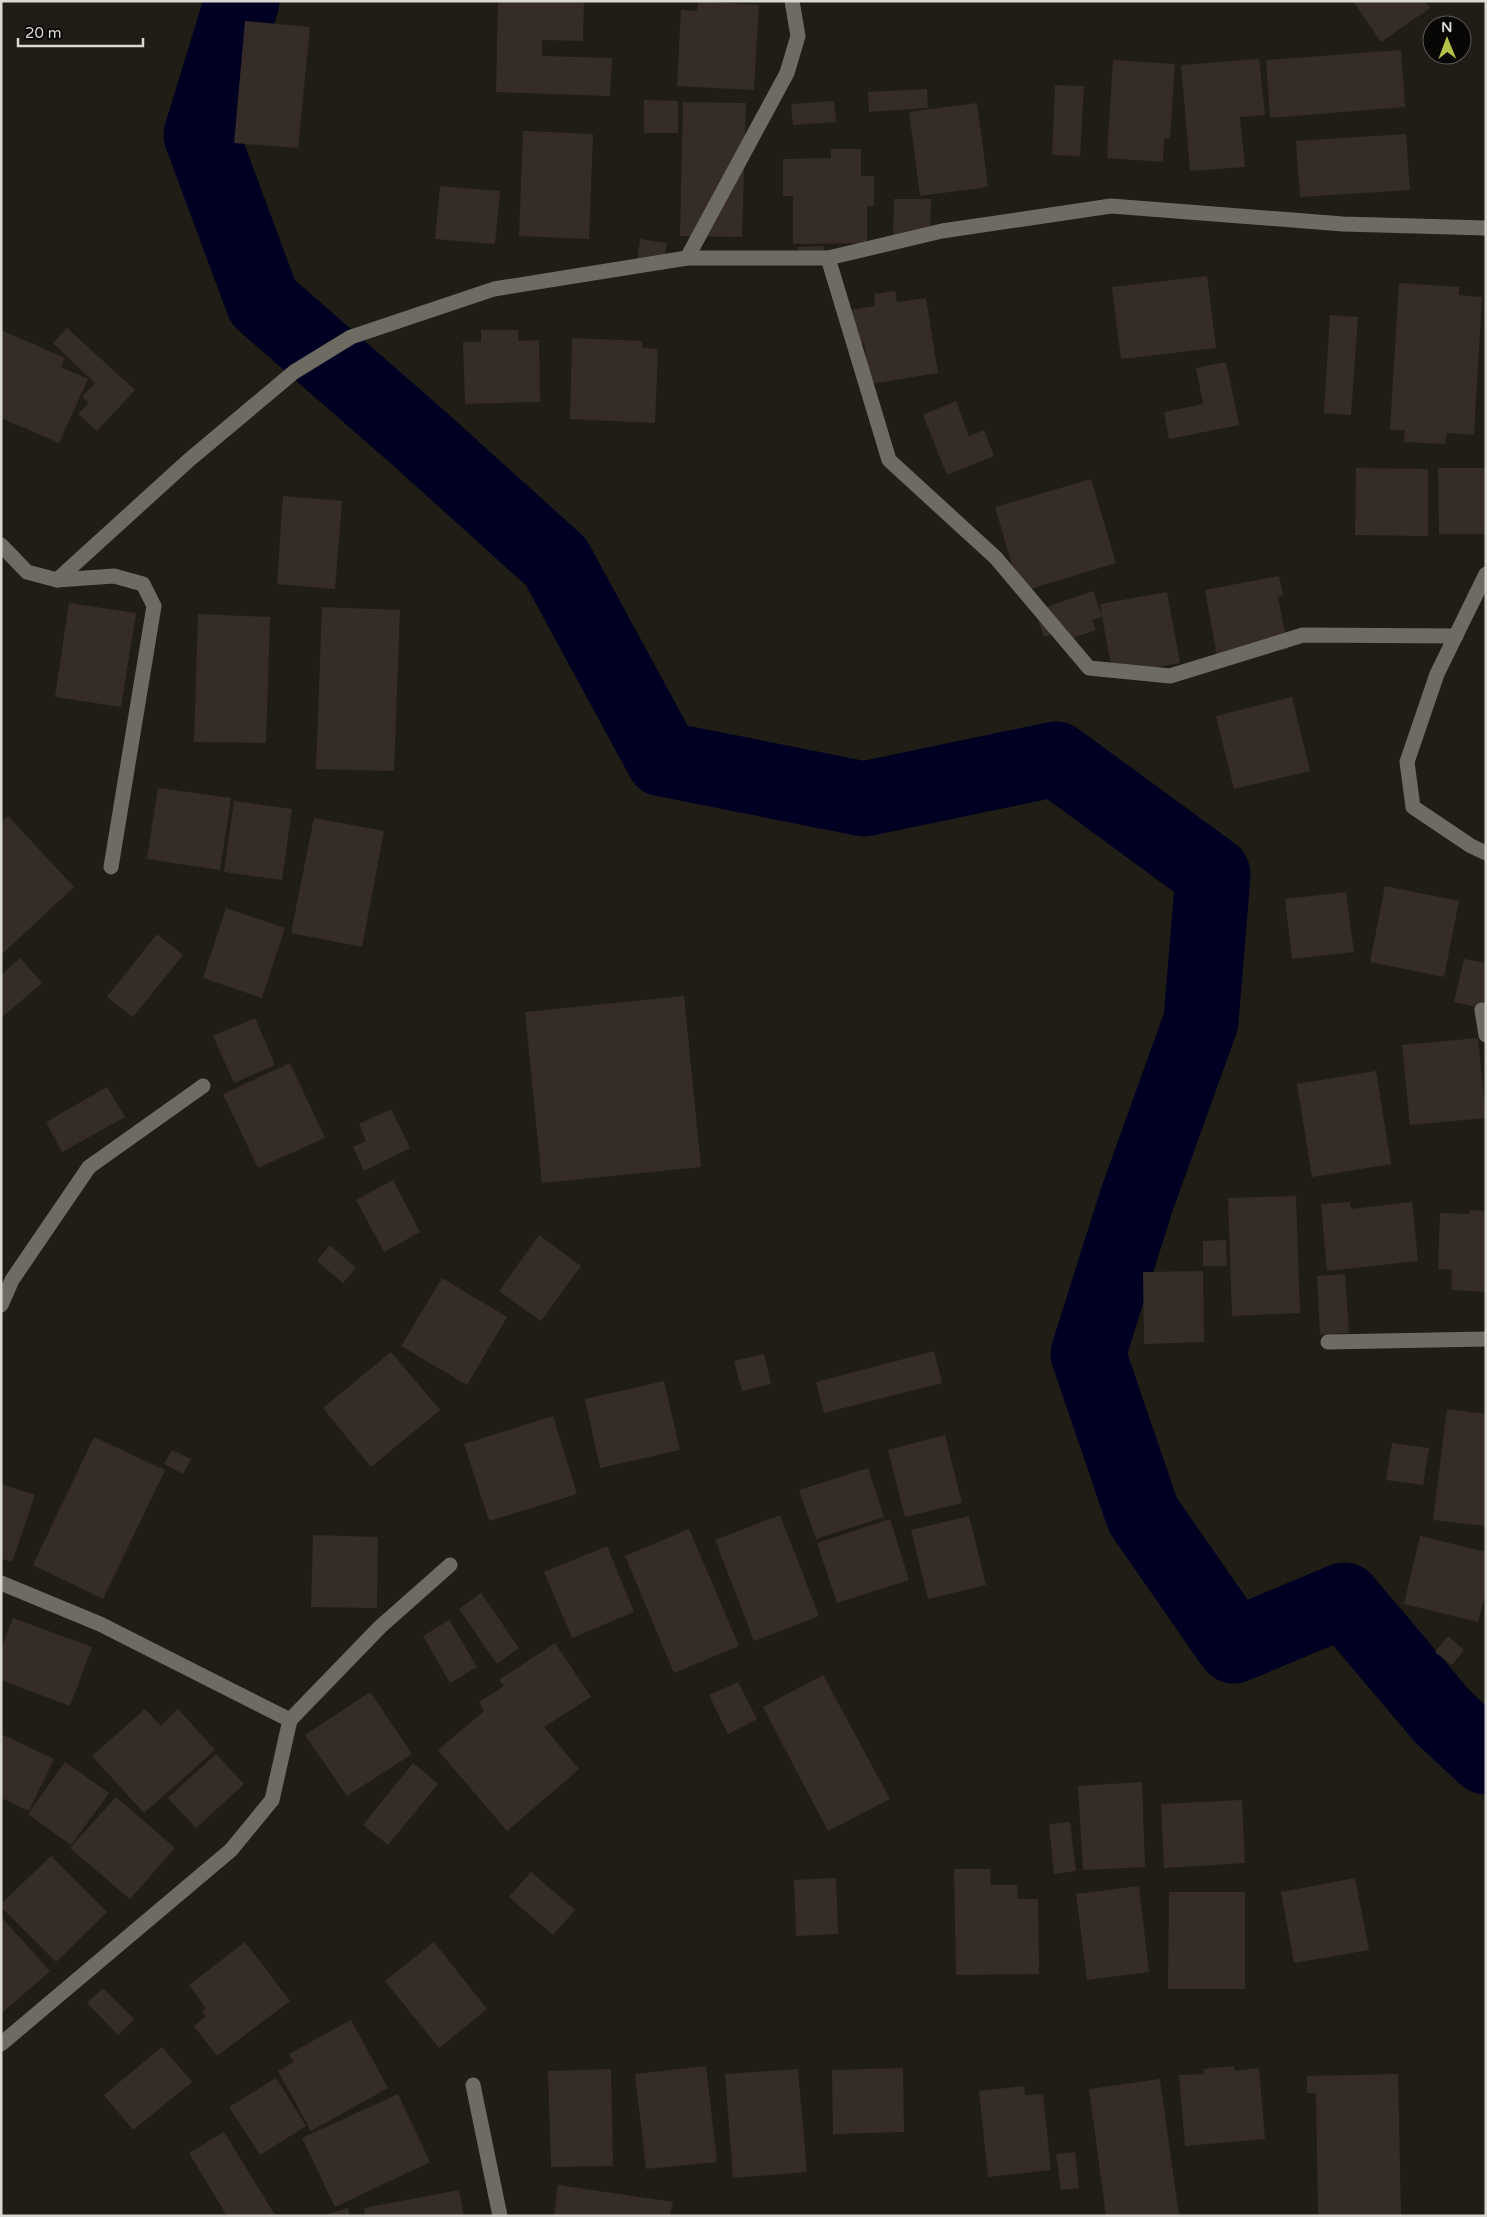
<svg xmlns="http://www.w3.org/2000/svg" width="1487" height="2217" font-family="'Varela Round',sans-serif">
	<rect width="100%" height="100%" fill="#1f1d15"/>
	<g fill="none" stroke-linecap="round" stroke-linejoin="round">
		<path stroke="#000122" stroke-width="75" d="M242,1L201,135L263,302L421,440L556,562L663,759L864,799L1056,759L1213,874L1201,1021L1137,1199L1088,1354L1143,1515L1234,1646L1344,1600L1442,1716L1486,1757"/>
	</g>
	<g fill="#352c28">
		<path d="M498,1H584L583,41L542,40V56L612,58L610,96L496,92Z"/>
		<path d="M698,1L759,5L754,90L677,86L681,10L697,11Z"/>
		<path d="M1353,1H1425L1430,8L1381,42Z"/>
		<path d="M245,21L310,27L298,148L234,143Z"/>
		<path d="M1401,50L1405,107L1270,118L1266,60Z"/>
		<path d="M1259,59L1265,115L1240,117L1245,167L1190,171L1181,65Z"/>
		<path d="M1113,60L1175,64L1170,139L1164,138L1163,162L1107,158Z"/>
		<path d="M1055,85L1084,86L1080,156L1052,155Z"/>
		<path d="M927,89L928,108L869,112L868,92Z"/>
		<path d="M644,100L678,101V133H644Z"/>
		<path d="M834,101L836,122L793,125L791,104Z"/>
		<path d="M683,102L746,103L742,237L680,236Z"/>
		<path d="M977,103L988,187L920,196L909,112Z"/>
		<path d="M523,131L593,134L589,239L519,236Z"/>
		<path d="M1406,134L1410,190L1300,197L1296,141Z"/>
		<path d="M831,149H861V176H874V206H867V243L793,244V196H783V159L831,158Z"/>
		<path d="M440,186L500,191L495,244L435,239Z"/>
		<path d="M894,199H931L930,238L893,237Z"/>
		<path d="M640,239L667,243L663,270L636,267Z"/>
		<path d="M824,246V262L799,263L798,247Z"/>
		<path d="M1207,276L1216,348L1121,359L1112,287Z"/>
		<path d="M1399,283L1459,287V295L1482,297L1474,435L1447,433L1445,444L1404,442L1405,430H1390Z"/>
		<path d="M895,291L897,302L926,298L938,373L870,384L864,343L855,345L849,310L875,306L874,294Z"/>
		<path d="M1330,315L1358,317L1351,415L1324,413Z"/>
		<path d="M67,328L135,390L97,431L78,414L89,403L82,397L95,383L53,343Z"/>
		<path d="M1,330L65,358L61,367L88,379L59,443L1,418Z"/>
		<path d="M481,330H518V341L539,340L540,402L465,404L463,342H481Z"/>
		<path d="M572,338L642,341V348L658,349L655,423L570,419Z"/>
		<path d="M1226,362L1239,425L1169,439L1164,412L1203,404L1196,368Z"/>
		<path d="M956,401L969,436L984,430L994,456L947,475L923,415Z"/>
		<path d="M1356,468L1428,469V536L1355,535Z"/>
		<path d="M1438,468H1486V534H1439Z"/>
		<path d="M1091,479L1116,563L1020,592L995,507Z"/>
		<path d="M283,496L342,501L335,589L277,584Z"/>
		<path d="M1279,576L1283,595L1278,597L1288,649L1218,662L1205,590Z"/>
		<path d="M1093,591L1102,616L1100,604L1167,592L1180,663L1113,675L1102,617L1092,620L1096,630L1070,639L1067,629L1044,637L1035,611Z"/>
		<path d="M69,603L136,613L121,707L55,697Z"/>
		<path d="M322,607L400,610L394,771L316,769Z"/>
		<path d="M198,614L270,617L266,743L194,742Z"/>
		<path d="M1292,697L1310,771L1234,789L1216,716Z"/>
		<path d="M158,788L231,798L220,870L147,859Z"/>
		<path d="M234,801L292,809L282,880L224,872Z"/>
		<path d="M8,816L74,887L1,955V822Z"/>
		<path d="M314,818L384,831L362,947L291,933Z"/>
		<path d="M1385,886L1459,901L1444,977L1370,962Z"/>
		<path d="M1346,892L1354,952L1292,959L1285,899Z"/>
		<path d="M226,908L285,928L262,998L203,978Z"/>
		<path d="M157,934L183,955L133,1017L107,997Z"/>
		<path d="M20,958L42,983L1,1018V975Z"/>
		<path d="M1464,959L1486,963V1009L1454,1002Z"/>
		<path d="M684,996L701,1167L542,1183L525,1012Z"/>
		<path d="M255,1018L275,1065L234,1083L213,1036Z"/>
		<path d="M1478,1038L1486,1118L1410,1125L1402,1045Z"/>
		<path d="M290,1063L325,1138L258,1168L223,1094Z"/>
		<path d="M1376,1071L1391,1164L1312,1177L1297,1084Z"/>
		<path d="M107,1087L125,1117L62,1152L46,1122Z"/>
		<path d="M391,1109L410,1148L364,1171L353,1147L366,1141L359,1124Z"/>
		<path d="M393,1180L420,1232L384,1252L356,1200Z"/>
		<path d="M1296,1196L1300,1313L1232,1316L1228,1198Z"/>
		<path d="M1350,1202L1351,1209L1412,1202L1418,1261L1327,1271L1321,1204Z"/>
		<path d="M1469,1210L1486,1211V1292L1451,1290L1452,1270L1438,1269L1440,1213L1469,1214Z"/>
		<path d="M539,1235L581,1266L541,1321L499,1291Z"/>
		<path d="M1226,1240L1227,1266H1203V1241Z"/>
		<path d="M330,1245L356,1268L343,1283L317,1261Z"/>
		<path d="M1203,1271L1204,1342L1144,1344L1143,1272Z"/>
		<path d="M1345,1274L1349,1333L1320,1335L1317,1276Z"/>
		<path d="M442,1278L507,1317L467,1385L401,1346Z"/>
		<path d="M934,1351L942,1383L824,1413L816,1382Z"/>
		<path d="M391,1352L440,1410L371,1467L323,1408Z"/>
		<path d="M764,1354L771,1384L742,1391L734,1361Z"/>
		<path d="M664,1381L680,1450L600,1468L585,1399Z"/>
		<path d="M1447,1409L1486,1414V1526L1433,1520Z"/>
		<path d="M553,1416L577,1494L489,1521L464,1444Z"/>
		<path d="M945,1435L962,1503L905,1517L888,1450Z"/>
		<path d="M94,1437L165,1470L103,1599L33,1565Z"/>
		<path d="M1392,1443L1429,1448L1423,1485L1386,1480Z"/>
		<path d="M172,1450L191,1459L183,1474L164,1464Z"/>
		<path d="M868,1468L884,1517L816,1539L799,1490Z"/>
		<path d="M1,1484L35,1495L12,1562L1,1559Z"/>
		<path d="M780,1515L819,1616L754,1641L715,1540Z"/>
		<path d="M969,1516L986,1585L928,1599L911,1530Z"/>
		<path d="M890,1519L909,1580L837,1603L817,1543Z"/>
		<path d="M689,1529L739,1646L674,1673L625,1556Z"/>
		<path d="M313,1535L378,1537L377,1608L311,1607Z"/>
		<path d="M1420,1536L1486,1552V1592L1478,1622L1404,1604Z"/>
		<path d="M607,1546L634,1612L572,1638L544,1572Z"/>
		<path d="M481,1593L519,1648L497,1664L459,1609Z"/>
		<path d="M13,1618L92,1647L70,1706L1,1680V1649Z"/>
		<path d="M449,1620L477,1667L450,1683L423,1636Z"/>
		<path d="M1448,1636L1464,1650L1452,1665L1435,1652Z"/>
		<path d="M555,1643L591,1697L544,1727L579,1769L507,1831L438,1750L484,1711L479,1702L504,1686L499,1680Z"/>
		<path d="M823,1675L890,1799L828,1831L763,1707Z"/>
		<path d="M738,1682L757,1719L728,1734L709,1695Z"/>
		<path d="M370,1692L412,1754L347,1796L305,1735Z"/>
		<path d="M145,1709L161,1726L178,1709L215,1750L144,1813L92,1756Z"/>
		<path d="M1,1734L54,1759L29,1811L1,1798Z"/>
		<path d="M216,1754L244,1784L196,1828L168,1798Z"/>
		<path d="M65,1762L109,1793L71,1845L28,1814Z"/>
		<path d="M413,1763L438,1784L388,1845L363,1825Z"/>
		<path d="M1142,1782L1145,1867L1083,1870L1078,1786Z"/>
		<path d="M116,1797L175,1848L130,1899L70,1848Z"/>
		<path d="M1242,1800L1245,1863L1164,1868L1161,1804Z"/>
		<path d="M1070,1822L1076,1871L1054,1874L1049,1824Z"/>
		<path d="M51,1856L107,1912L56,1962L1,1907V1904Z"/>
		<path d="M954,1869H990L991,1885H1017L1018,1899H1038L1039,1974L956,1975Z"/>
		<path d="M531,1872L575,1910L553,1935L509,1897Z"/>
		<path d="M836,1878L838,1934L796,1936L794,1880Z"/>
		<path d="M1355,1878L1369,1950L1294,1963L1281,1892Z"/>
		<path d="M1139,1886L1149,1972L1087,1980L1076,1894Z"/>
		<path d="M1169,1892H1245V1989H1168Z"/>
		<path d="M3,1919L50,1971L1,2014V1921Z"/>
		<path d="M245,1942L290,2001L217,2056L194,2026L206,2016L202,2011L206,2008L189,1985Z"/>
		<path d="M434,1942L487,2009L439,2048L385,1981Z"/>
		<path d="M103,1988L134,2019L118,2035L87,2003Z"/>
		<path d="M351,2020L388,2088L311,2131L278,2071L294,2062L289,2054Z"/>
		<path d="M162,2047L192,2082L133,2130L104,2095Z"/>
		<path d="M706,2066L717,2162L646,2169L635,2074Z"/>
		<path d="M1234,2066L1235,2071L1259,2068L1265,2139L1185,2146L1179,2075L1204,2074L1203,2069Z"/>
		<path d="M903,2068L904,2132L833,2134L832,2070Z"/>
		<path d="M611,2069L613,2166L551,2167L548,2071Z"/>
		<path d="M798,2069L807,2172L733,2178L725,2074Z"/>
		<path d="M1398,2074L1401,2215L1318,2216L1316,2093H1307V2076Z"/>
		<path d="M276,2078L306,2126L260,2155L229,2107Z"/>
		<path d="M1160,2079L1179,2216H1106L1089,2089Z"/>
		<path d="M1024,2086L1025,2095L1043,2094L1051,2170L988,2177L979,2091Z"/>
		<path d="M398,2094L430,2162L335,2207L302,2138Z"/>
		<path d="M224,2132L275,2215L273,2216H227L189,2153Z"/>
		<path d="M1075,2152L1079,2188L1061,2190L1056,2154Z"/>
		<path d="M558,2185L673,2202L670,2216H554Z"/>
		<path d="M459,2190L464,2216H365L364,2208Z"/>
		<path d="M348,2208L350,2216H324V2215Z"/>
	</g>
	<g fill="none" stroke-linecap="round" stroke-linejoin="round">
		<g stroke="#6e6b62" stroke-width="15">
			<path d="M687,258L787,73L798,36L792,1"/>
			<path d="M828,258L889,460L996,558L1089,668L1170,676L1303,635L1456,636"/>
			<path d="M1,545L27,572L57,580L114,576L143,584L154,606L111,867"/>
			<path d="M1486,574L1437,674L1407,762L1413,807L1471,846L1486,853"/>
			<path d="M57,580L189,460L294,372L351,337L494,289L687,258H828L942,231L1111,206L1343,224L1486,228"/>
			<path d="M1482,1010L1486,1035"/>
			<path d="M1,1305L12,1280L89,1167L203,1086"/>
			<path d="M1328,1342L1486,1339"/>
			<path d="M1,1583L100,1624L290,1720L272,1800L231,1850L1,2044"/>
			<path d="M290,1720L380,1627L450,1565"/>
			<path d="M473,2085L500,2216"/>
		</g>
	</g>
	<rect width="1487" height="2217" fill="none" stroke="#dad8d3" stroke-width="5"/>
	<g transform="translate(1447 40) rotate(359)"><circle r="24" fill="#080705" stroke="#5c5b57"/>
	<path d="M0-4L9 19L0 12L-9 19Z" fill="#b4c24a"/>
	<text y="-8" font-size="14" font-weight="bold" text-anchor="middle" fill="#dad8d3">N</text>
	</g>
	<path d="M18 38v8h125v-8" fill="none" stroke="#dad8d3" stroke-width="2.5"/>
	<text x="25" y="38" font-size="15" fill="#dad8d3" stroke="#080705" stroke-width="4" paint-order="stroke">20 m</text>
</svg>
